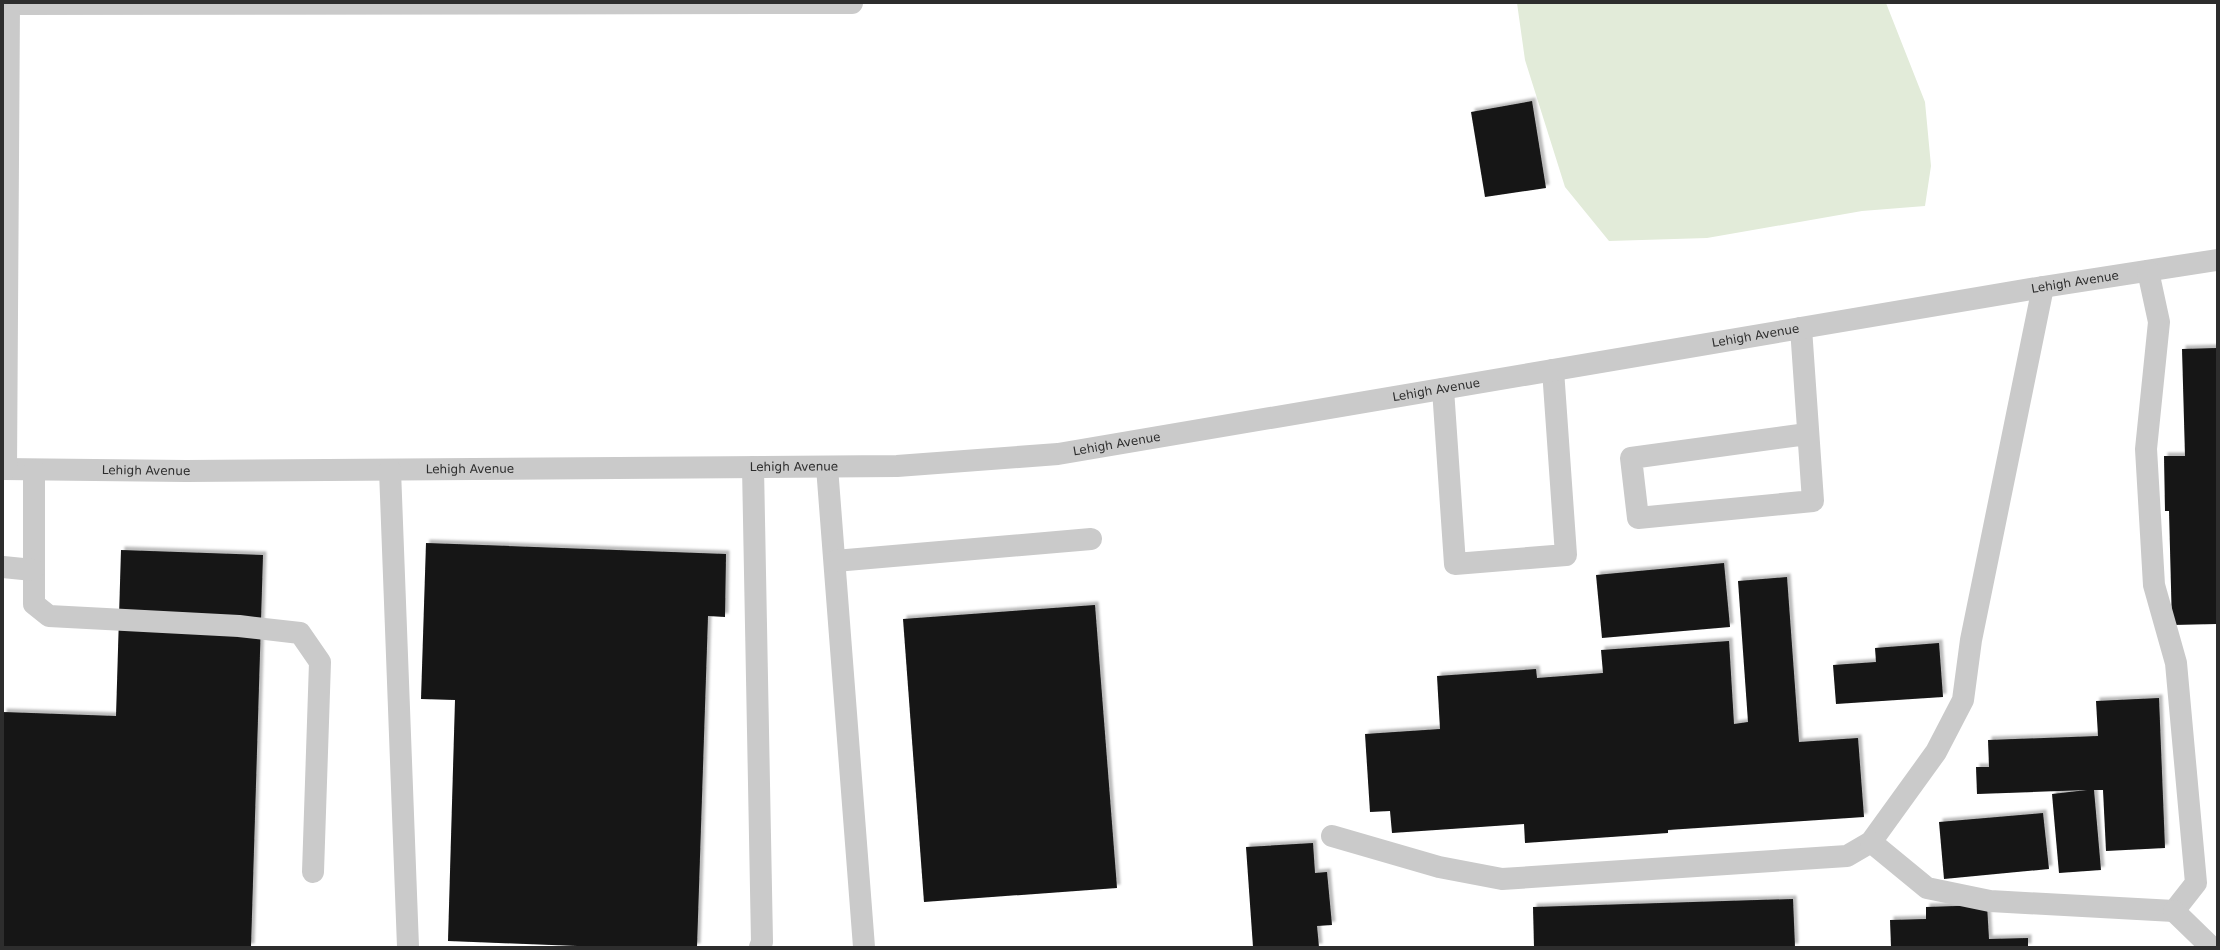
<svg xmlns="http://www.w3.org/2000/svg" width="2220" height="950" font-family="'DejaVu Sans',sans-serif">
	<defs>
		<filter id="shadow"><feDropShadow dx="3.5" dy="-3.5" stdDeviation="1" flood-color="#0004"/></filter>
	</defs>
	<rect width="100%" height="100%" fill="#fff"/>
	<path fill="#e2ebd9" d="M1517,3H1886L1925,102L1931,166L1925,206L1862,211L1707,238L1609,241L1565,187L1525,60Z"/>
	<g fill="#141414" filter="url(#shadow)">
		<path d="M1532,101L1546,188L1485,197L1471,112Z"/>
		<path d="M2217,348V624L2172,625L2169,511H2165L2164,456H2185L2182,349Z"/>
		<path d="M426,543L726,554L725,617L708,616L697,947H603L448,941L455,700L421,699Z"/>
		<path d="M121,550L263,555L251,947H3V712L116,716Z"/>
		<path d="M1724,563L1730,627L1602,638L1596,575Z"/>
		<path d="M1787,577L1799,742L1858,738L1864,817L1668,830V833L1525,843L1524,824L1392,833L1390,811L1370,812L1365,734L1440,729L1437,676L1536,669L1537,678L1603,673L1601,650L1729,641L1734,724L1748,722L1738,581Z"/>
		<path d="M1095,605L1117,888L924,902L903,619Z"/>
		<path d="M1939,643L1943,697L1836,704L1833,665L1876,662L1875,648Z"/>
		<path d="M2159,698L2165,848L2106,851L2103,790H2094L2101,870L2059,873L2052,794L2087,790L1977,794L1976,767H1989L1988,740L2098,736L2096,701Z"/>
		<path d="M2043,813L2049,869L1944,879L1939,822Z"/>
		<path d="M1313,843L1315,873L1327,872L1332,925L1317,926L1319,947H1253L1246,847Z"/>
		<path d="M1793,899L1795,947H1534L1533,907Z"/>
		<path d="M1987,905L1989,939L2028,938V947H1891L1890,920L1926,919V907Z"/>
	</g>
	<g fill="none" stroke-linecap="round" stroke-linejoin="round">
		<g stroke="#cacaca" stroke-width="22">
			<path d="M3,4L852,3"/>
			<path d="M1801,328L1813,501L1638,518L1631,458L1807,434"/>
			<path d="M1443,389L1455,564L1566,555L1553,370"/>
			<path d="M753,467L762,942L760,947"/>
			<path d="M827,467L864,947"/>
			<path id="s1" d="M3,469L186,471L897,466L1058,454L2043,287L2217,260"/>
			<path d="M6,469L9,3"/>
			<path d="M34,470V604L49,616L239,626L300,633L320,662L313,872"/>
			<path d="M390,470L408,947"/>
			<path d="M835,561L1091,539"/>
			<path d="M3,567L33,570"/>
			<path d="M1332,836L1439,867L1502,879L1847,856L1871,842L1936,752L1963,700L1971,640L2043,287"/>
			<path d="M1871,842L1927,888L1990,901L2174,911L2196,883L2176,663L2154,585L2146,449L2159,322L2148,271"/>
			<path d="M2174,911L2211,947"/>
		</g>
	</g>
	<g text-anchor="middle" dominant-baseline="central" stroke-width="4" stroke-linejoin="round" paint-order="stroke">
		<g font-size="12" fill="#2d2d2d" stroke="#fff">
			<text stroke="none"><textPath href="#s1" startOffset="2087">Lehigh Avenue</textPath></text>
			<text stroke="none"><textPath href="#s1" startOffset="1763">Lehigh Avenue</textPath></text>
			<text stroke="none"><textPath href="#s1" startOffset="1439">Lehigh Avenue</textPath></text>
			<text stroke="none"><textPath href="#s1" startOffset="1115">Lehigh Avenue</textPath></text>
			<text stroke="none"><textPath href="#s1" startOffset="791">Lehigh Avenue</textPath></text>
			<text stroke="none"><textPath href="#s1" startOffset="467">Lehigh Avenue</textPath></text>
			<text stroke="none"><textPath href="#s1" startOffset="143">Lehigh Avenue</textPath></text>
		</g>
	</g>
	<rect width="2220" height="950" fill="none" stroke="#2d2d2d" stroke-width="8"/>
</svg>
